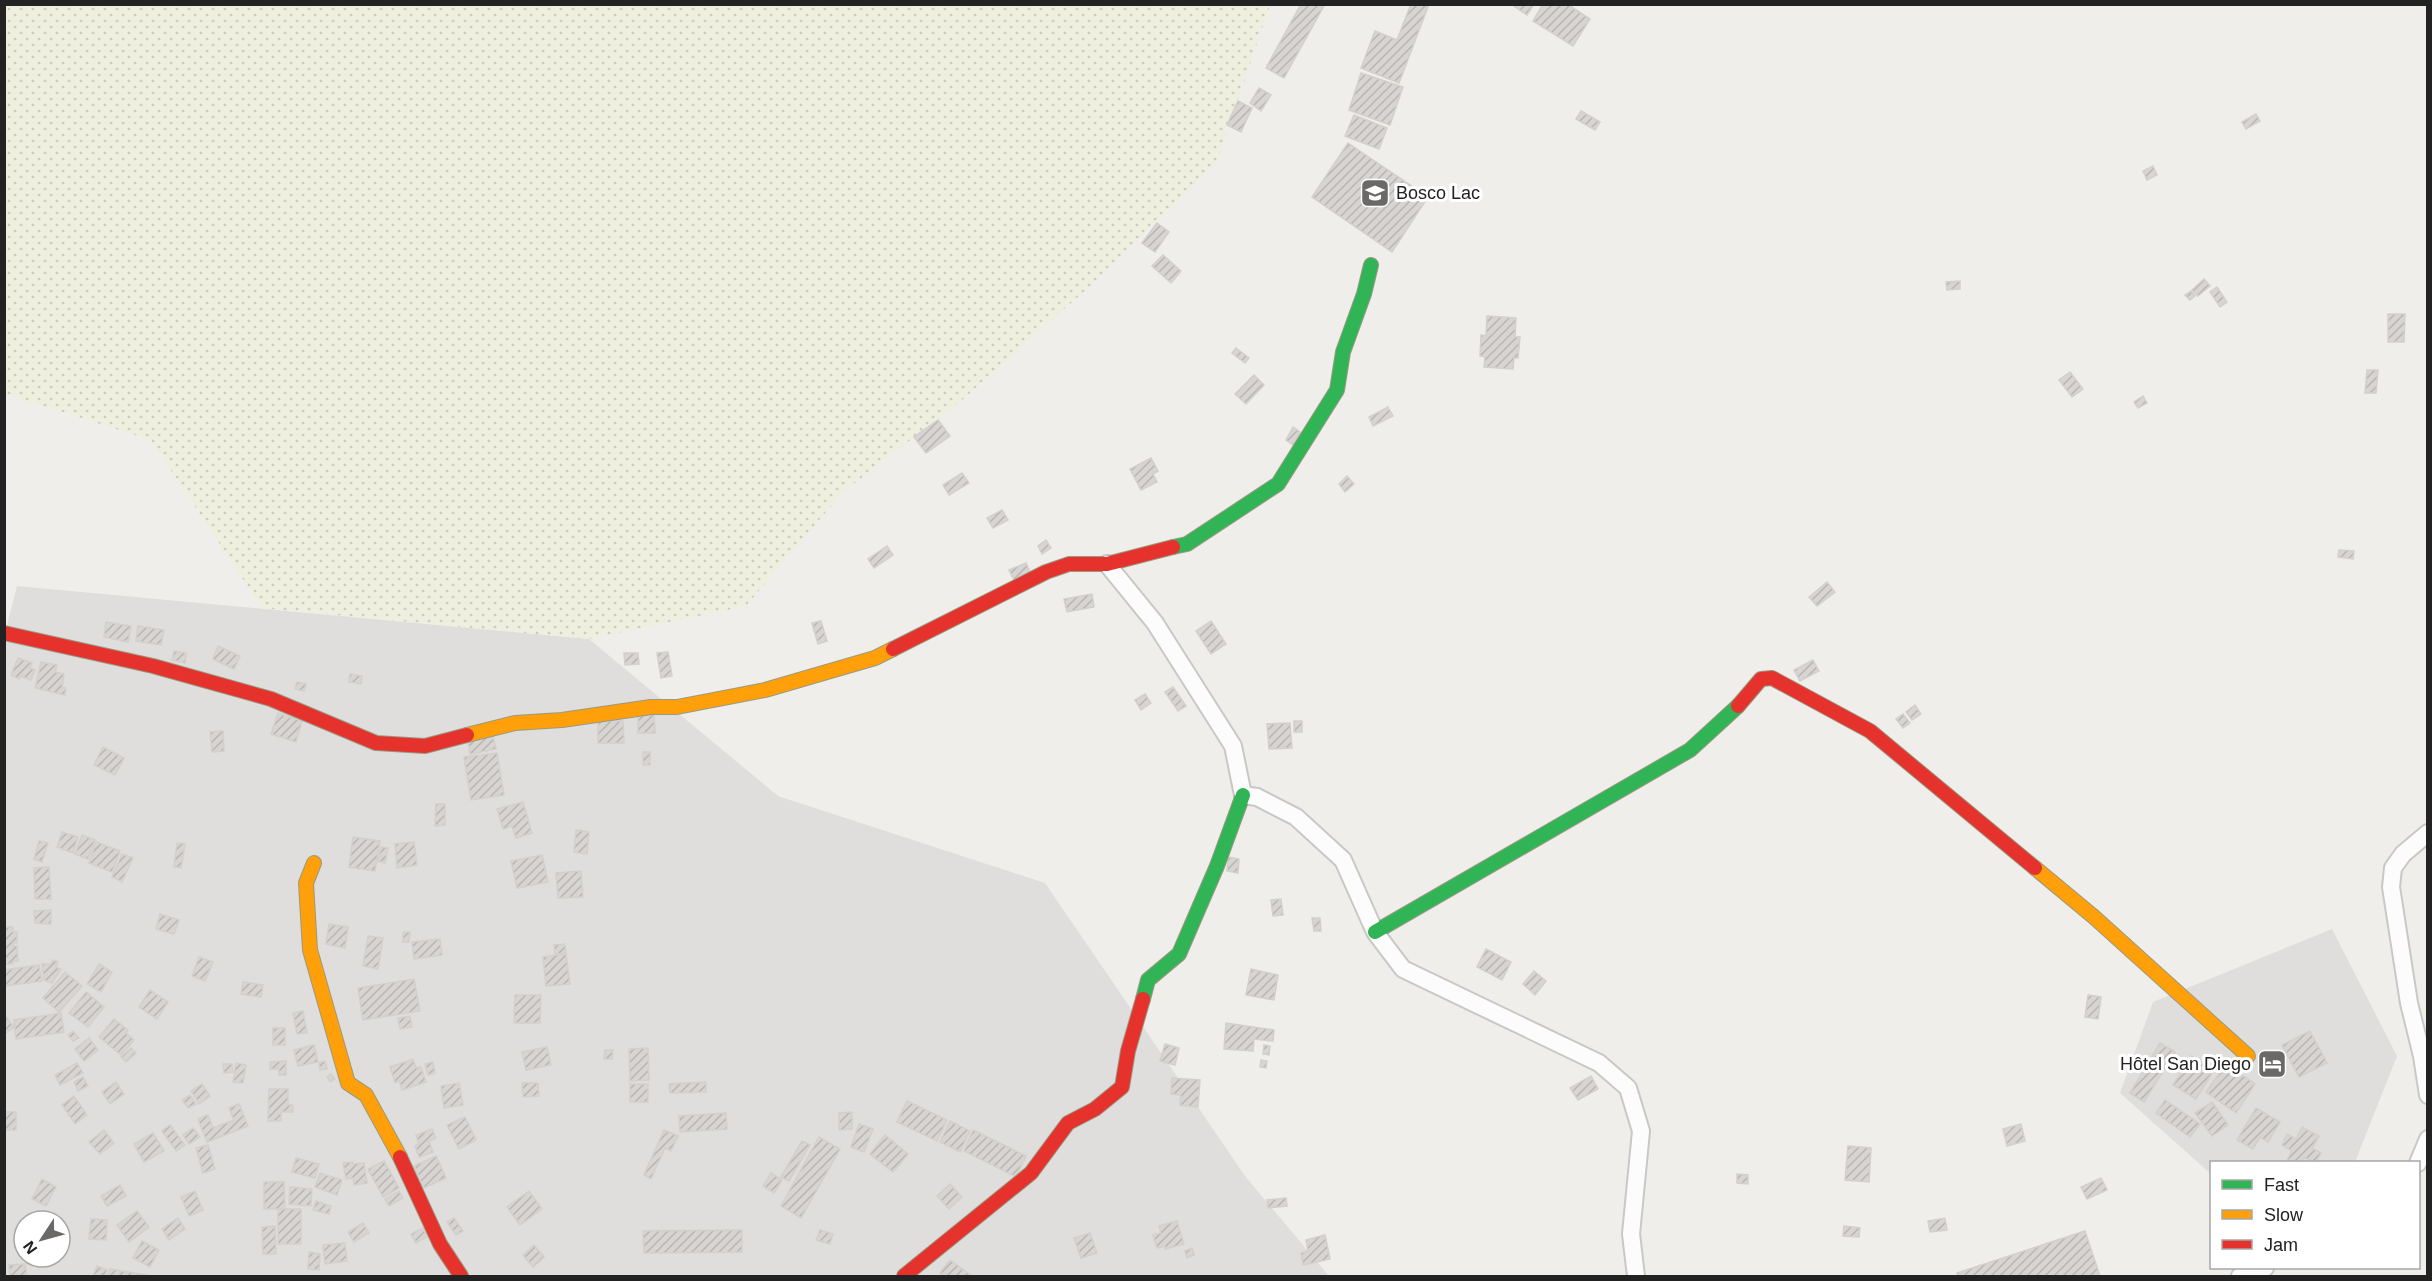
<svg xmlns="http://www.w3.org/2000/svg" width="2432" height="1281" font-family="Arial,sans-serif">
	<defs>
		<pattern id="farmland-dots" width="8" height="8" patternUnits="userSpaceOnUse" patternTransform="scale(1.5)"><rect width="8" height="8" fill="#efefdf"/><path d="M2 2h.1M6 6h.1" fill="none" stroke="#cdcdbf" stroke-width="1.8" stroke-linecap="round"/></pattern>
		<pattern id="building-hatch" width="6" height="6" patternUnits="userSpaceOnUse" patternTransform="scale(1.5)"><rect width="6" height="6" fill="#d7d4d2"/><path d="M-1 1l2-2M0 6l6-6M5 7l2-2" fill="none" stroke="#b8b6b4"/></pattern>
	</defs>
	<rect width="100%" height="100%" fill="#f0eeeb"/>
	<g fill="#dfdedc" fill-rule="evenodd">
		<path d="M17,586L589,639L778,796L1045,883L1245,1176L1329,1276H5L4,637ZM24,1221H60V1257H24Z"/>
		<path d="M2332,929L2397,1056L2355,1162H2212L2211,1174L2120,1093L2153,1002Z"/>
	</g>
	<path fill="url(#farmland-dots)" d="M4,5H1270L1217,162L1089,287L961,401L843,492L746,606L589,639L262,608L151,440L5,394Z"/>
	<g fill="url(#building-hatch)" stroke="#d3d0cc" stroke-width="1.5">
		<path d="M1301,4H1325L1284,78L1266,68Z"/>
		<path d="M1411,4H1429L1399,83L1361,68L1375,31L1397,40Z"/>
		<path d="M1511,4H1534L1527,15Z"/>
		<path d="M1543,4H1567L1590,19L1573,46L1533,21Z"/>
		<path d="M1361,73L1403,87L1390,125L1349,110Z"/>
		<path d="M1259,88L1271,95L1261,111L1250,103Z"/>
		<path d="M1238,101L1252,108L1241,132L1227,125Z"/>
		<path d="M1581,111L1600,122L1595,130L1576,119Z"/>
		<path d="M2256,114L2260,121L2246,129L2242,122Z"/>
		<path d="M1354,115L1387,128L1379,149L1345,136Z"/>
		<path d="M1348,143L1428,197L1392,252L1312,197Z"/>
		<path d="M2153,166L2157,175L2147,180L2143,171Z"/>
		<path d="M1157,223L1169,232L1155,252L1142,243Z"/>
		<path d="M1163,255L1181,271L1171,283L1152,266Z"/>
		<path d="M2204,279L2210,286L2198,296L2192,290Z"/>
		<path d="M1960,281V289L1947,290L1946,282Z"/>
		<path d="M2217,287L2227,302L2220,307L2210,292Z"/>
		<path d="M2191,291L2195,296L2190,300L2185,295Z"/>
		<path d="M2388,314H2405L2404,342H2388Z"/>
		<path d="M1487,316L1516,318L1515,337H1520L1518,358H1514L1513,369L1484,367L1485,357L1480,356L1481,335L1486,336Z"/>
		<path d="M1236,348L1249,358L1245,363L1232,353Z"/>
		<path d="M2367,370H2378L2376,393H2365Z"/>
		<path d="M2070,372L2083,389L2072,397L2059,380Z"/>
		<path d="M1254,375L1264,385L1246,404L1235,394Z"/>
		<path d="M2143,396L2147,403L2138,408L2134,402Z"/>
		<path d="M1388,407L1393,416L1373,426L1369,417Z"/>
		<path d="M938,420L950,436L926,453L914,437Z"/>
		<path d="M1293,427L1300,432L1293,445L1286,440Z"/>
		<path d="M1151,458L1158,471L1153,474L1157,482L1141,490L1130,469Z"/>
		<path d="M962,473L969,483L949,495L943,485Z"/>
		<path d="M1347,476L1354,484L1345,492L1339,484Z"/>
		<path d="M1002,510L1008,520L993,528L987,518Z"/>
		<path d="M1046,540L1051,548L1042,554L1038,546Z"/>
		<path d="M887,546L893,555L874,568L868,559Z"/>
		<path d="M2339,550L2354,551L2353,559L2338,557Z"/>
		<path d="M1026,563L1031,574L1015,582L1009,570Z"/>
		<path d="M1827,582L1835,592L1817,606L1809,597Z"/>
		<path d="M1092,594L1094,607L1067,612L1064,599Z"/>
		<path d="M821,621L827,641L818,644L812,623Z"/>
		<path d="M1211,621L1226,644L1211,654L1196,631Z"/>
		<path d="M106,622L131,626L128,642L104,637Z"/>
		<path d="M138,626L164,630L161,645L136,641Z"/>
		<path d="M218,646L240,656L234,669L213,659Z"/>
		<path d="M174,651L186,653L185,663L172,660Z"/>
		<path d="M668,652L672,676L661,678L657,653Z"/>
		<path d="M624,653H638L639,664L625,665Z"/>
		<path d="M18,658L32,663L30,668L35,670L31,680L20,676L19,679L11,675Z"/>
		<path d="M1813,660L1819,671L1800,681L1794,670Z"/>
		<path d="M41,662L57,665L55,672L64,674L62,687L66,688L65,695L35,688Z"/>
		<path d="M350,674L362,676L361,684L349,682Z"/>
		<path d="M297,682L306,684L304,691L295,689Z"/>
		<path d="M1173,687L1186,706L1178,711L1165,692Z"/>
		<path d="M1145,694L1151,703L1141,710L1135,700Z"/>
		<path d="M1915,705L1921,714L1912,720L1906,712Z"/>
		<path d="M278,713L302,721L296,742L271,734Z"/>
		<path d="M638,714H654L655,733H638Z"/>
		<path d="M1903,714L1910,723L1903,728L1896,719Z"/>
		<path d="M598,721H623L624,743H598Z"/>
		<rect x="1294" y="721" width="8" height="11"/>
		<path d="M1290,723L1292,748L1269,749L1267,724Z"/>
		<path d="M223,731L224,751L212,752L210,732Z"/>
		<path d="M493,736L496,749L470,754L468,741Z"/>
		<path d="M103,747L124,758L115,775L94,765Z"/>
		<rect x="643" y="752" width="7" height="13"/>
		<path d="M497,753L504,795L471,800L464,757Z"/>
		<path d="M523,802L532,833L516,838L512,826L503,829L497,809Z"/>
		<path d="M436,804H445V825L435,826Z"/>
		<path d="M576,830L589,832L587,854L574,852Z"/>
		<path d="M62,832L78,837L73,853L57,847Z"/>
		<path d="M82,835L95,840L88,859L75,854Z"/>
		<path d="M353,837L380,841L375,871L349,867Z"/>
		<path d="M39,841L48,843L42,862L34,859Z"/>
		<path d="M96,842L120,851L112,872L89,863Z"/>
		<path d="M414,842L417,865L397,868L395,844Z"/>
		<path d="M177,843L185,844L181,868L174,867Z"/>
		<path d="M381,847L388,848L385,863L378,861Z"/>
		<path d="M122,854L133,858L122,882L112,877Z"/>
		<path d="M542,855L548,882L517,888L511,861Z"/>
		<path d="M1228,857L1239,859L1238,873L1227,871Z"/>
		<path d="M49,867L51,899H35L34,868Z"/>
		<path d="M581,871L583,897L558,898L556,873Z"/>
		<path d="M1281,899L1283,915L1273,916L1271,900Z"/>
		<path d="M51,910V924L35,923L34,911Z"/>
		<path d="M160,914L179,920L174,934L156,929Z"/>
		<path d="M1312,918H1320L1321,931H1314Z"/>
		<path d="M329,924L348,927L345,948L326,944Z"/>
		<path d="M4,927H13V932H17V943H13V946H17L18,961H13V964H4Z"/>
		<path d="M403,932H410L409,942H403Z"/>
		<path d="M368,936L383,938L378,969L363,966Z"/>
		<path d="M440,939L442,955L414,959L412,942Z"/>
		<path d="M565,944L566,953L555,954L554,945Z"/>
		<path d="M1486,949L1511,962L1502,980L1477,967Z"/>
		<path d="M566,954L570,984L546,986L543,957Z"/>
		<path d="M199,957L213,962L205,981L192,976Z"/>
		<path d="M53,960L58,962L56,967L61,969L52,983L44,980L42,964H51Z"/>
		<path d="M99,964L112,972L101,992L87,984Z"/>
		<path d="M39,965L42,981L4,986V970Z"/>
		<path d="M1251,969L1278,975L1274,1000L1246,995Z"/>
		<path d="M1534,971L1546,981L1535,995L1523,984Z"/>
		<path d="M65,972L82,986L59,1012L43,998Z"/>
		<path d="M414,979L420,1011L363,1020L358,988Z"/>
		<path d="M243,982L263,985L261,997L241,994Z"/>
		<path d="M150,990L168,1002L157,1019L139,1007Z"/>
		<path d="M86,992L104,1007L88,1027L69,1013Z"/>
		<path d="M515,995H541L540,1023H514Z"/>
		<path d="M2088,995L2101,997L2098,1019L2085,1017Z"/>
		<path d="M303,1011L307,1033L297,1034L293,1013Z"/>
		<path d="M61,1013L64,1032L16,1039L14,1020Z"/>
		<path d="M4,1014L14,1027L4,1034Z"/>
		<path d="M410,1016L412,1027L400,1029L398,1018Z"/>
		<path d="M114,1019L128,1030L126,1033L134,1040L121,1055L99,1037Z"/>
		<path d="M1226,1023L1274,1030L1273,1041L1254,1039L1253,1051L1224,1049Z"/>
		<rect x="273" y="1028" width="12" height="17"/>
		<path d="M73,1031L79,1038L73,1041L68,1035Z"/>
		<path d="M2310,1031L2327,1063L2299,1077L2282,1045Z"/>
		<path d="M89,1038L98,1050L84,1061L75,1049Z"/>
		<path d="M2160,1043L2175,1052L2144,1102L2130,1093Z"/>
		<path d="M1165,1044L1179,1048L1175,1065L1160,1061Z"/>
		<path d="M314,1045L318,1062L298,1066L294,1050Z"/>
		<path d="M1264,1045L1270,1046L1269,1055L1263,1054Z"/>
		<path d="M547,1047L551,1065L526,1070L522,1052Z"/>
		<path d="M131,1048L136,1053L126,1062L121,1057Z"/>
		<path d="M648,1048L649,1080L630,1081L629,1049Z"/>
		<path d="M605,1050H613L612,1059H604Z"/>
		<path d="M2191,1056L2214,1070L2196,1099L2173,1085Z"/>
		<path d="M413,1059L416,1068L421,1067L426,1082L402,1090L399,1081L395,1083L390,1067Z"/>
		<path d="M1261,1060L1267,1061L1266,1068L1260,1067Z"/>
		<path d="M286,1061V1075H279V1069H270V1062Z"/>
		<path d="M325,1061L327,1069L320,1070L319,1063Z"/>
		<path d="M433,1062L435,1073L428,1075L425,1064Z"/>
		<path d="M77,1063L83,1073L60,1085L55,1075Z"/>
		<path d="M236,1063L246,1065L243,1083L233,1082Z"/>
		<path d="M223,1064H232L233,1072L224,1073Z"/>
		<path d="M2226,1064L2255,1084L2236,1113L2206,1092Z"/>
		<path d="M331,1074L335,1079L330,1082L327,1077Z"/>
		<path d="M1591,1076L1598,1089L1578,1100L1570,1088Z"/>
		<path d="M83,1077L88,1086L78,1091L74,1082Z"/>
		<path d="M1172,1078L1200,1080L1198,1107L1180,1105L1181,1095L1171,1094Z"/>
		<path d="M116,1082L124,1094L110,1104L102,1092Z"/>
		<path d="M706,1082V1092L670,1093L669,1084Z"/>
		<path d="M459,1083L463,1105L444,1108L441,1086Z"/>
		<path d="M522,1083H538L539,1096L523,1097Z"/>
		<path d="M202,1084L210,1096L199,1104L191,1091Z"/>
		<rect x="630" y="1084" width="18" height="18"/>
		<path d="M269,1089H288V1105H293V1112H281V1121H268Z"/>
		<path d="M190,1095L196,1104L188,1108L182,1100Z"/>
		<path d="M74,1096L87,1115L75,1124L62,1105Z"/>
		<path d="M2165,1100L2200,1124L2190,1137L2156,1113Z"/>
		<path d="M907,1101L947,1120L937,1141L897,1122Z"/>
		<path d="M2212,1102L2228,1125L2212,1136L2195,1113Z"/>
		<path d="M239,1104L248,1126L207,1142L198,1119L208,1115L213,1128L234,1120L229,1108Z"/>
		<path d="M2256,1108L2280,1122L2268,1142L2260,1137L2253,1149L2237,1140Z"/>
		<rect x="4" y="1112" width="12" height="18"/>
		<path d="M852,1112V1129L839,1130V1113Z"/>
		<path d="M726,1113L727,1129L680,1132L679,1116Z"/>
		<path d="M465,1117L476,1140L459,1149L447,1125Z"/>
		<path d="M950,1121L970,1131L960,1152L940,1142Z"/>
		<path d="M859,1124L873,1129L864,1152L851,1147Z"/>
		<path d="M2021,1124L2025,1141L2007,1146L2003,1129Z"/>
		<path d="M170,1125L185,1145L176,1151L162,1131Z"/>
		<path d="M2302,1127L2319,1136L2312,1148L2321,1153L2316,1162L2304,1158L2301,1162H2292L2287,1160L2292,1151L2282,1145L2287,1134L2296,1139Z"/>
		<path d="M193,1128L200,1137L189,1144L183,1135Z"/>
		<path d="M432,1129L436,1138L429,1141L433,1152L419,1157L415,1146L419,1144L416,1135Z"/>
		<path d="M104,1130L114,1143L100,1154L89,1142Z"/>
		<path d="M664,1130L678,1136L671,1151L665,1148L651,1179L644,1175Z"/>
		<path d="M973,1130L1026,1156L1016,1177L964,1151Z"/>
		<path d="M153,1133L164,1151L144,1162L134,1144Z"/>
		<path d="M885,1135L908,1154L893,1172L870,1154Z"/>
		<path d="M819,1137L840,1149L801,1218L781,1206Z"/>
		<path d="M802,1141L810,1145L789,1181L781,1177Z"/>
		<path d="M208,1145L215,1169L203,1173L196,1148Z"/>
		<path d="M1848,1146L1871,1148L1869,1182L1845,1180Z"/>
		<path d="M436,1156L446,1178L424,1188L414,1166Z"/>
		<path d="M296,1158L319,1164L315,1178L292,1172Z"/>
		<path d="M384,1161L399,1188L383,1197L368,1169Z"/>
		<path d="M353,1162V1164L364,1163L367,1183L354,1185L353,1178L346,1179L343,1163Z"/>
		<path d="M320,1173L342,1180L337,1195L315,1187Z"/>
		<path d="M771,1173L782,1180L774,1193L763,1186Z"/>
		<path d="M1737,1174L1748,1175V1184L1737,1183Z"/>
		<path d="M2101,1178L2107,1190L2087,1199L2081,1187Z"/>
		<path d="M42,1179L56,1187L46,1206L32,1199Z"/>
		<path d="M264,1182H284L285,1209H264Z"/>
		<path d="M950,1184L962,1197L949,1209L937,1196Z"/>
		<path d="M120,1185L126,1196L107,1206L101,1196Z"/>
		<path d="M290,1187L312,1189L311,1206L289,1204Z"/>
		<path d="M195,1191L203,1210L189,1216L181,1197Z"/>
		<path d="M399,1191L403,1198L389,1206L385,1199Z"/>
		<path d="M529,1191L542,1209L520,1225L507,1207Z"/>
		<path d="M1286,1198L1287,1206L1268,1208L1267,1200Z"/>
		<path d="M316,1201L331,1206L329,1214L313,1210Z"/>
		<rect x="278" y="1209" width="23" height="35"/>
		<path d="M137,1211L149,1227L129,1242L117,1225Z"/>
		<path d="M178,1218L185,1229L169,1240L162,1229Z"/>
		<path d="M454,1218L463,1231L456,1235L447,1222Z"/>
		<path d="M1945,1218L1947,1230L1930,1232L1928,1221Z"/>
		<path d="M91,1219L107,1220L106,1240L89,1239Z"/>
		<path d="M1177,1221L1184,1244L1165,1249V1246L1157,1248L1153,1235L1161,1233L1159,1226Z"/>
		<path d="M363,1223L369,1233L354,1242L348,1232Z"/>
		<path d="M275,1226L276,1254H263L262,1227Z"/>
		<path d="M1844,1226L1860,1228L1859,1237L1843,1236Z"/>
		<path d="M423,1228L427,1237L416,1243L411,1234Z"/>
		<path d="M742,1230V1252L644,1253L643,1231Z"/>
		<path d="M820,1230L833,1234L830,1244L816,1240Z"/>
		<path d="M2085,1231L2100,1276H1958L1957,1273Z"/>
		<path d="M1090,1233L1097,1253L1081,1258L1074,1238Z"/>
		<path d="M1325,1235L1330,1259L1303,1265L1301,1253L1308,1251L1306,1240Z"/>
		<path d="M142,1241L159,1250L150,1267L133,1258Z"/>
		<path d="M345,1243L347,1261L325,1264L323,1245Z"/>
		<path d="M534,1245L544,1257L533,1267L523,1255Z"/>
		<path d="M1192,1248L1194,1255L1187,1258L1185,1251Z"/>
		<path d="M309,1252L320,1254L319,1270L308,1269Z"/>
		<path d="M950,1260L972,1276H944L940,1273Z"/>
		<path d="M25,1264L27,1276H10L9,1265Z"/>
		<path d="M97,1266L107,1270L105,1276H93Z"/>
		<path d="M110,1269L152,1276H108Z"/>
	</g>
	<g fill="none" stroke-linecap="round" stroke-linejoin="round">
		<g stroke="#c9c8c7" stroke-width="20">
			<g id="street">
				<path d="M1107,564L1155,623L1233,746L1243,795L1257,797L1296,817L1343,860L1375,932L1403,969L1599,1063L1628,1088L1641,1131L1631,1234L1636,1276"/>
				<path d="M2428,833L2403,854L2393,868L2391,887L2409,1003L2422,1056L2428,1095"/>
				<path d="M2418,1163L2428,1139"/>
				<path d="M2240,1276L2265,1268"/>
			</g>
		</g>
		<g stroke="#999a82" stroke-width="16">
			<g id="fast">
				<path d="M1173,547L1187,544L1278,484L1337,390L1343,352L1364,294L1371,265"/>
				<path d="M1375,932L1690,750L1738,706"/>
				<path d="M1143,999L1148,980L1179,954L1217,866L1243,795"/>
			</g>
		</g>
		<g stroke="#999a82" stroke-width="16">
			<g id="slow">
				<path d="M467,735L515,723L562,720L651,707H677L765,690L875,658L893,649"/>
				<path d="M314,863L306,883L310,950L348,1083L366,1095L400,1157"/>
				<path d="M2035,868L2094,917L2248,1056"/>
			</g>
		</g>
		<g stroke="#999a82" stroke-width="16">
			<g id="jam">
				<path d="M4,633L153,666L271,699L376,743L425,746L467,735"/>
				<path d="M893,649L1046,572L1069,564H1107L1173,547"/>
				<path d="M1738,706L1761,679L1772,678L1870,731L2035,868"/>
				<path d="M400,1157L440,1244L461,1276"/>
				<path d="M904,1276L1031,1173L1068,1123L1095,1109L1122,1087L1128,1051L1143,999"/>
			</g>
		</g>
		<use href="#street" stroke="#fdfcfc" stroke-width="16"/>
		<use href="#fast" stroke="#30b455" stroke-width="14"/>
		<use href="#slow" stroke="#ff9f0a" stroke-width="14"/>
		<use href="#jam" stroke="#e5322d" stroke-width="14"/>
	</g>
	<defs>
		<g id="school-square" transform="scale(1.5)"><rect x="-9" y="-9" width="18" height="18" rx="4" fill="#6a6968" stroke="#fff"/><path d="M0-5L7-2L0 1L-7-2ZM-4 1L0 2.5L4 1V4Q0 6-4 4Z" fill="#fff"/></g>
		<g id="hotel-square" transform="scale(1.5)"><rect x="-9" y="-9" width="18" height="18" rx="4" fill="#6a6968" stroke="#fff"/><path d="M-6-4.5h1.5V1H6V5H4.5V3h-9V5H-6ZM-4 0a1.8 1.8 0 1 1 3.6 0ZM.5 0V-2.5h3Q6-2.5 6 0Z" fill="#fff"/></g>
	</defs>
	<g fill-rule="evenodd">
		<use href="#school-square" x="1375" y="193"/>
		<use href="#hotel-square" x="2272" y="1064"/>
	</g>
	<g text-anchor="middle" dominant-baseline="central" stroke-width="6" stroke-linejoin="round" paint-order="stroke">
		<g font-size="18" fill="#222" stroke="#fff" text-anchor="start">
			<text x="1396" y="193">Bosco Lac</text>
			<text x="2251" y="1064" text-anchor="end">Hôtel San Diego</text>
		</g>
	</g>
	<rect width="2432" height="1281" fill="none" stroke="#222222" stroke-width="12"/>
	<rect x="2210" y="1161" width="210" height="108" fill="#ffffff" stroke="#a7a7a7" stroke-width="1.5"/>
	<rect x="2222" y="1180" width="30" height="9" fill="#30b455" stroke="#a7a7a7" stroke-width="1.5"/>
	<text x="2264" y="1191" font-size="18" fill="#222222">Fast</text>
	<rect x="2222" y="1210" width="30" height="9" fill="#ff9f0a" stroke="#a7a7a7" stroke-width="1.5"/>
	<text x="2264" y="1221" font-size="18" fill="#222222">Slow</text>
	<rect x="2222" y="1240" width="30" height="9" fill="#e5322d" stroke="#a7a7a7" stroke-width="1.5"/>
	<text x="2264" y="1251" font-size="18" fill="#222222">Jam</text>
	<g transform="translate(42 1239) rotate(234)"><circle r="28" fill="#ffffff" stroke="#a7a7a7" stroke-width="1.5"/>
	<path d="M0-4.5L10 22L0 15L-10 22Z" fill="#6a6968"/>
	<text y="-9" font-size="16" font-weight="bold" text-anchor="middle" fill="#222222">N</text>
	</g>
</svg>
